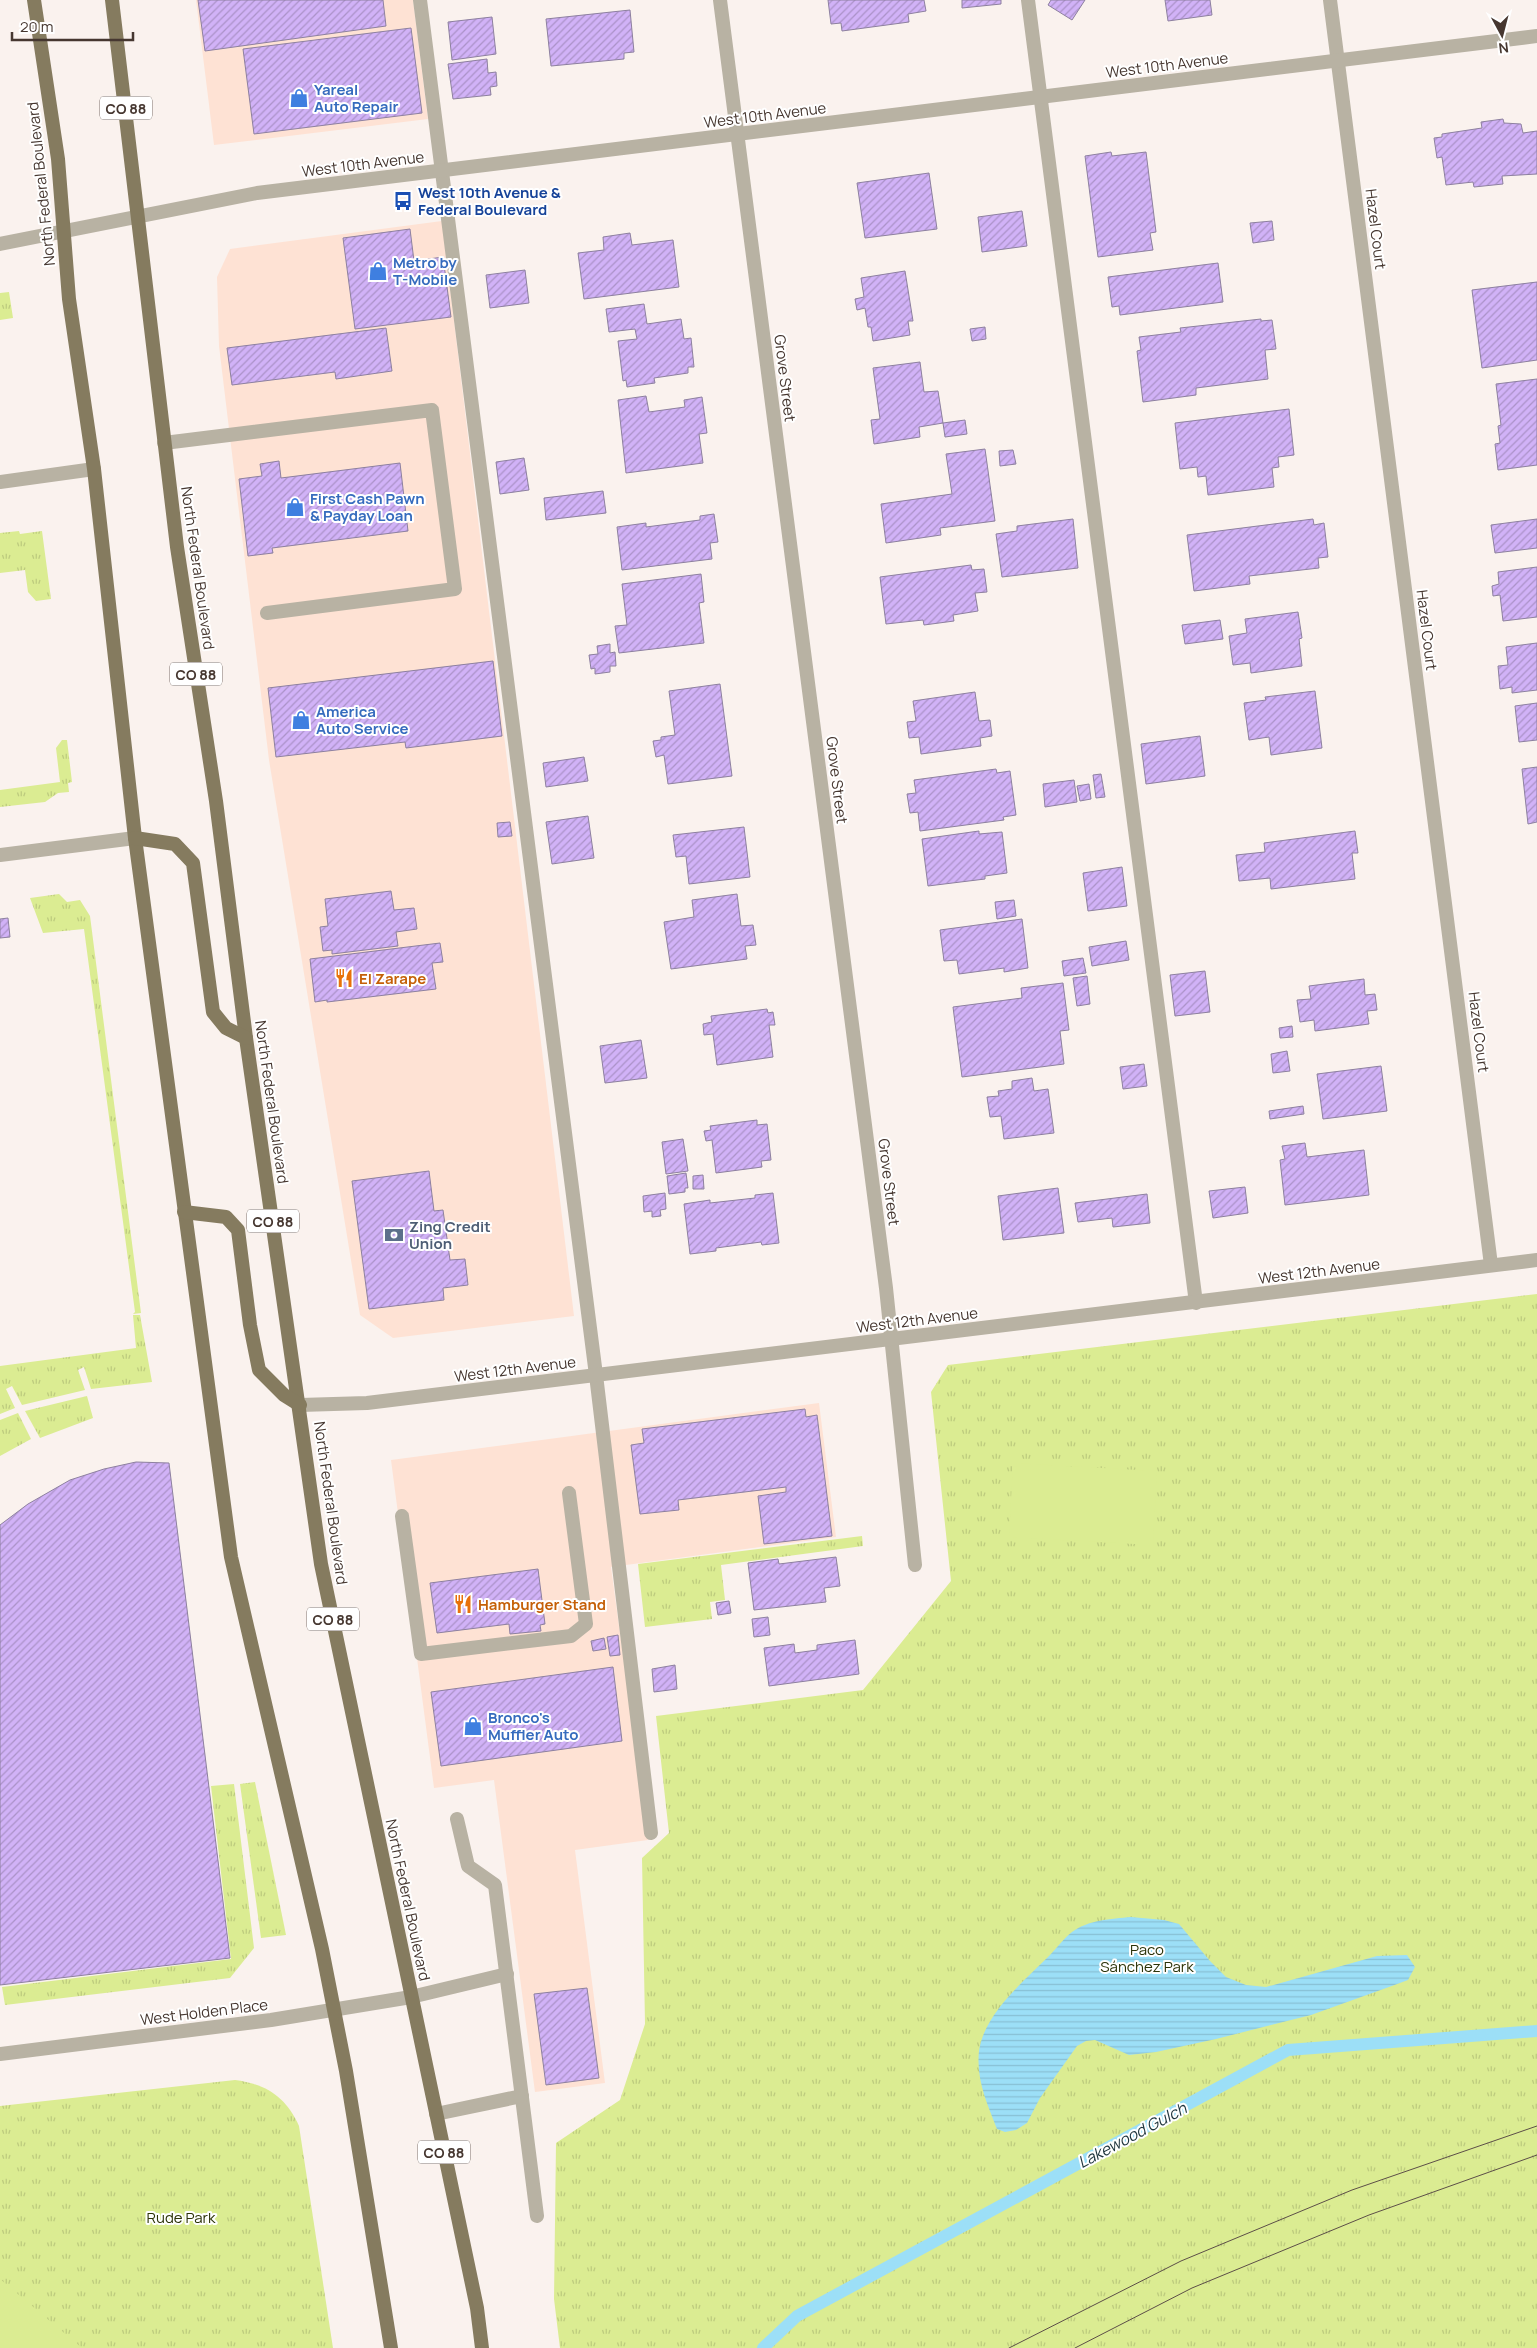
<svg xmlns="http://www.w3.org/2000/svg" width="1537" height="2348" font-family="Manrope,sans-serif">
	<defs>
		<pattern id="grass-tufts" width="24" height="20" patternUnits="userSpaceOnUse" patternTransform="scale(1.25)"><rect width="24" height="20" fill="#dbec92"/><path d="M3 7l-1-3M5 7V3M7 7l1-3M15 17l-1-3M17 17v-4M19 17l1-3" fill="none" stroke="#bdcb7e"/></pattern>
		<pattern id="water-rules" width="6" height="5" patternUnits="userSpaceOnUse" patternTransform="scale(1.25)"><rect width="6" height="5" fill="#9cdff7"/><path d="M0 2.5h6" fill="none" stroke="#88c0d4"/></pattern>
		<pattern id="building-hatch" width="6" height="6" patternUnits="userSpaceOnUse" patternTransform="scale(1.25)"><rect width="6" height="6" fill="#d1b2f7"/><path d="M-1 1l2-2M0 6l6-6M5 7l2-2" fill="none" stroke="#ab92c8"/></pattern>
	</defs>
	<rect width="100%" height="100%" fill="#faf2ee"/>
	<g fill="#fee2d4">
		<path d="M196,0H413L428,119L214,145Z"/>
		<path d="M442,221L574,1316L393,1338L360,1315L269,760L219,346L217,277L230,249Z"/>
		<path d="M819,1403L836,1537L611,1567L648,1840L575,1850L605,2083L535,2092L494,1780L434,1788L391,1460Z"/>
	</g>
	<g fill="url(#grass-tufts)">
		<path d="M9,292L13,318L0,320V293Z"/>
		<path d="M19,531L20,534L42,531L51,599L36,601L28,592L25,570L0,573V533Z"/>
		<path d="M62,740H67L72,782L68,783L69,792L58,793L45,802L0,807V790L60,782L56,748Z"/>
		<path d="M59,894L67,902L80,900L90,916L141,1313L133,1314L135,1312L84,929L43,933L30,898Z"/>
		<path d="M1537,1294V2348H560L554,2299L556,2143L620,2100L645,2024L642,1858L669,1833L656,1716L863,1690L951,1581L931,1392L948,1365Z"/>
		<path d="M133,1315H140L152,1382L91,1389L84,1367L78,1370L85,1390L22,1405L12,1386L6,1389L15,1408L0,1414V1366L136,1348Z"/>
		<path d="M87,1396L93,1418L40,1438L25,1411Z"/>
		<path d="M18,1413L31,1439L0,1456V1420Z"/>
		<path d="M862,1536L863,1546L721,1565L725,1600L710,1602L712,1619L645,1627L638,1564Z"/>
		<path d="M255,1782L286,1935L261,1938L240,1784Z"/>
		<path d="M234,1784L254,1948L230,1978L5,2005L2,1987L231,1959L211,1786Z"/>
		<path d="M235,2080C266,2084 286,2097 299,2126L333,2348H0V2106Z"/>
	</g>
	<g fill="#dbec92">
		<path d="M1013,1463L1157,1471L1153,1545L1009,1537Z"/>
		<path d="M0,2279L82,2348H0Z"/>
	</g>
	<path fill="url(#water-rules)" d="M1131,1917L1164,1920L1179,1924L1210,1961L1226,1977L1246,1985L1266,1987L1377,1956L1407,1955L1415,1967L1408,1980L1389,1987L1311,2015L1216,2039L1156,2052L1129,2055L1095,2040L1086,2041L1077,2046L1040,2098L1027,2123L1016,2130L1005,2132L997,2129C987,2103 976,2080 979,2051C984,2014 1023,1982 1048,1957C1056,1949 1063,1939 1072,1932C1088,1920 1111,1919 1131,1917Z"/>
	<g fill="none" stroke-linecap="round" stroke-linejoin="round">
		<path stroke="#9cdff7" stroke-width="12" d="M763,2348L797,2316L1288,2050L1537,2031"/>
	</g>
	<g fill="url(#building-hatch)" stroke="#8d809f">
		<path d="M198,0H383L386,26L205,51Z"/>
		<path d="M828,0H924L926,11L908,14L909,22L842,31L841,23L831,24Z"/>
		<path d="M962,0H1001V4L962,8Z"/>
		<path d="M1051,0H1085L1072,20L1048,5Z"/>
		<path d="M1165,0H1210L1212,15L1168,21Z"/>
		<path d="M630,10L634,52L624,53V59L551,66L546,19Z"/>
		<path d="M492,17L496,54L452,60L448,22Z"/>
		<path d="M411,28L422,113L254,134L243,49Z"/>
		<path d="M487,59L488,73L496,72L497,86L490,87L491,95L453,99L448,64Z"/>
		<path d="M1503,119L1504,123L1521,124L1523,133L1537,131V174L1502,176L1503,184L1474,187L1473,182L1446,185L1442,157L1437,158L1434,138L1442,137V134L1482,128L1481,122Z"/>
		<path d="M1111,152L1112,156L1146,152L1156,232L1150,233L1153,250L1098,257L1085,156Z"/>
		<path d="M929,173L937,229L865,238L857,183Z"/>
		<path d="M1022,211L1027,246L982,252L978,217Z"/>
		<path d="M1272,221L1274,240L1253,243L1250,223Z"/>
		<path d="M410,229L414,261L443,257L451,317L355,329L343,238Z"/>
		<path d="M630,233L632,245L673,240L679,287L584,299L578,253L604,250L603,237Z"/>
		<path d="M1218,263L1223,302L1120,315L1119,306L1112,307L1108,277Z"/>
		<path d="M525,270L529,303L490,308L486,275Z"/>
		<path d="M905,271L913,321H908L910,335L873,341L871,327H868L865,308L857,310L855,299L864,297L861,278Z"/>
		<path d="M1537,282V360L1482,368L1472,290Z"/>
		<path d="M644,304L647,324L681,319L684,339L691,338L694,367H688V373L654,378L655,383L627,387L626,380L623,381L618,341L637,339L635,329L609,332L606,309Z"/>
		<path d="M1261,319V321L1272,320L1276,349L1265,350L1268,379L1196,388V395L1143,402L1137,351L1141,350L1139,337L1181,332L1180,328Z"/>
		<path d="M985,327L986,339L972,341L970,329Z"/>
		<path d="M386,328L392,371L336,379L335,372L232,385L227,348Z"/>
		<path d="M920,362L924,392L938,391L943,423L919,427L920,437L874,444L871,420L880,419L873,368Z"/>
		<path d="M1537,379V465L1498,470L1495,444L1500,443L1498,426L1501,425L1496,384Z"/>
		<path d="M646,396L649,412L685,407L684,400L702,397L707,433L699,434L703,463L626,473L618,400Z"/>
		<path d="M1289,409L1294,455L1278,457L1279,467L1272,468L1274,487L1208,495L1206,476L1198,477L1197,467L1180,469L1175,423Z"/>
		<path d="M965,420L967,434L945,437L943,423Z"/>
		<path d="M985,449L995,521L940,528L941,535L886,543L881,504L952,494L946,454Z"/>
		<path d="M1013,450L1016,464L1000,466L999,451Z"/>
		<path d="M524,458L529,490L500,494L496,462Z"/>
		<path d="M279,461L281,478L400,463L408,531L272,548L273,553L248,556L239,479L262,476L260,464Z"/>
		<path d="M603,491L606,513L546,520L544,498Z"/>
		<path d="M714,514L718,542L710,543L712,559L622,570L617,527L646,523V527L700,520V516Z"/>
		<path d="M1073,519L1078,568L1002,577L996,534L1017,531V526Z"/>
		<path d="M1313,519L1314,525L1324,523L1328,557L1318,558L1319,568L1249,576L1250,584L1194,591L1187,535Z"/>
		<path d="M1537,519V548L1495,553L1491,525Z"/>
		<path d="M971,565L972,570L984,569L987,592L975,593L978,611L953,615L954,621L924,625L923,620L886,624L880,577Z"/>
		<path d="M1537,567V617L1503,621L1500,595L1493,596L1492,586L1499,584L1498,572Z"/>
		<path d="M701,574L704,602L699,603L704,643L619,653L615,626L627,625L622,584Z"/>
		<path d="M1298,612L1302,638L1299,639L1302,666L1251,673L1250,663L1233,665L1229,636L1247,633L1245,619Z"/>
		<path d="M1220,620L1223,639L1185,644L1182,625Z"/>
		<path d="M1537,643V690L1512,693V687L1500,689L1498,666L1508,665L1506,647Z"/>
		<path d="M610,644V653L615,652L616,666H610V672L595,674V668L591,669L589,655L598,654L597,646Z"/>
		<path d="M493,661L502,736L406,748L405,742L276,757L268,688Z"/>
		<path d="M720,684L732,776L668,784L664,755L656,757L653,741L661,740V737L675,735L669,691Z"/>
		<path d="M1315,691L1322,748L1271,755L1269,737L1249,740L1244,703L1266,700L1265,697Z"/>
		<path d="M975,692L979,721L990,720L992,736L980,738L981,746L921,754L919,737L909,738L907,722L916,721L913,701Z"/>
		<path d="M1537,703V740L1519,742L1515,706Z"/>
		<path d="M1200,736L1205,776L1146,784L1141,744Z"/>
		<path d="M584,757L588,781L546,787L543,763Z"/>
		<path d="M1537,767V822L1528,824L1522,769Z"/>
		<path d="M996,769L997,773L1010,771L1016,815L1003,817L1004,820L920,831L918,812L910,813L907,794L916,793L914,780Z"/>
		<path d="M1101,774L1105,797L1096,798L1093,775Z"/>
		<path d="M1074,780L1077,802L1045,807L1043,784Z"/>
		<path d="M1089,784L1091,799L1080,801L1077,786Z"/>
		<path d="M588,816L594,858L552,864L546,822Z"/>
		<path d="M510,822L512,836L498,837L497,823Z"/>
		<path d="M744,827L750,877L689,884L686,856L676,857L673,835Z"/>
		<path d="M979,831V834L1002,832L1007,873L985,876V879L928,886L922,839Z"/>
		<path d="M1355,831L1358,853H1352L1355,879L1271,889L1270,878L1239,881L1236,855L1265,852L1264,843Z"/>
		<path d="M1122,867L1127,906L1088,911L1083,873Z"/>
		<path d="M391,891L394,910L414,908L417,929L396,932L398,946L332,954V950L323,951L320,927L328,926L325,899Z"/>
		<path d="M737,894L741,926L753,925L756,945L745,946L747,959L671,969L664,922L694,917L692,900Z"/>
		<path d="M1014,900L1016,916L997,919L995,902Z"/>
		<path d="M8,918L10,937L0,938V919Z"/>
		<path d="M1022,919L1028,968L1004,972V968L959,974L957,960L944,961L940,930Z"/>
		<path d="M1126,941L1129,960L1092,966L1089,947Z"/>
		<path d="M440,943L443,962L432,963L436,989L327,1002V1000L315,1002L310,959Z"/>
		<path d="M1083,958L1086,973L1064,976L1062,961Z"/>
		<path d="M1205,971L1210,1012L1175,1016L1170,975Z"/>
		<path d="M1087,976L1090,1004L1077,1006L1073,978Z"/>
		<path d="M1364,979L1365,995L1375,994L1377,1010L1367,1011L1369,1024L1315,1031L1314,1020L1300,1022L1297,1000L1311,999L1309,986Z"/>
		<path d="M1063,983L1069,1030L1060,1031L1064,1064L962,1077L953,1007L1022,998L1021,988Z"/>
		<path d="M767,1009L768,1013L773,1012L775,1025H769L773,1057L717,1065L713,1034L704,1035L703,1024L712,1022L711,1016Z"/>
		<path d="M1292,1026L1293,1037L1280,1038L1279,1028Z"/>
		<path d="M641,1040L647,1078L605,1083L600,1046Z"/>
		<path d="M1287,1051L1290,1071L1273,1073L1271,1054Z"/>
		<path d="M1144,1064L1147,1086L1123,1089L1120,1067Z"/>
		<path d="M1381,1066L1387,1111L1323,1119L1317,1074Z"/>
		<path d="M1032,1078L1034,1091L1048,1089L1054,1133L1004,1139L1001,1116L990,1117L987,1097L999,1096L998,1091L1012,1089V1081Z"/>
		<path d="M1303,1106L1304,1114L1270,1119L1269,1111Z"/>
		<path d="M757,1120V1125L767,1124L771,1160L761,1161L762,1167L716,1173L712,1140L706,1141L704,1131L711,1130L710,1126Z"/>
		<path d="M683,1139L688,1171L666,1174L662,1142Z"/>
		<path d="M1305,1143L1307,1157L1364,1150L1369,1195L1285,1205L1280,1160L1285,1159L1282,1146Z"/>
		<path d="M429,1171L434,1211L443,1210L450,1260L465,1259L468,1285L443,1288L444,1300L369,1309L352,1181Z"/>
		<path d="M686,1173L688,1188H685V1192L669,1194L667,1176Z"/>
		<path d="M703,1175L704,1189H693V1176Z"/>
		<path d="M1245,1187L1248,1213L1213,1218L1209,1191Z"/>
		<path d="M1058,1188L1064,1233L1003,1240L998,1196Z"/>
		<path d="M665,1193L666,1209L660,1210L661,1216L652,1217V1211L644,1212L643,1196Z"/>
		<path d="M773,1193L779,1243L762,1245L761,1242L716,1248V1251L690,1254L684,1204L710,1200V1203L755,1198V1195Z"/>
		<path d="M1147,1194L1150,1223L1113,1227L1112,1218L1078,1222L1075,1203Z"/>
		<path d="M805,1409L806,1417L817,1415L832,1536L764,1544L758,1496L786,1492V1487L678,1500L679,1510L640,1514L631,1445L644,1443L642,1429Z"/>
		<path d="M136,1462L169,1463L230,1958L0,1985V1525L28,1504L70,1480L104,1469Z"/>
		<path d="M836,1557L840,1586L824,1588L826,1602L754,1610L748,1563L778,1559L779,1564Z"/>
		<path d="M538,1569L545,1624L540,1625L541,1631L510,1634L509,1624L437,1633L430,1583Z"/>
		<path d="M729,1601L731,1613L718,1615L716,1603Z"/>
		<path d="M768,1617L770,1635L754,1637L752,1619Z"/>
		<path d="M618,1635L620,1655L610,1656L607,1637Z"/>
		<path d="M604,1638L606,1649L593,1651L591,1641Z"/>
		<path d="M855,1640L859,1674L769,1686L764,1648L794,1644L795,1653L817,1650V1645Z"/>
		<path d="M675,1665L677,1689L654,1692L652,1669Z"/>
		<path d="M613,1667L622,1741L441,1766L431,1692Z"/>
		<path d="M587,1988L599,2078L546,2085L534,1994Z"/>
	</g>
	<g fill="none" stroke-linecap="round" stroke-linejoin="round">
		<g stroke="#b8b2a3" stroke-width="14">
			<path d="M420,0L596,1375L651,1833"/>
			<path d="M1028,0L1196,1303"/>
			<path d="M164,443L432,410L455,589L267,613"/>
			<path d="M0,482L94,469"/>
			<path d="M402,1516L421,1654L571,1636L586,1624L569,1493"/>
			<path d="M457,1819L468,1866L495,1885L537,2216"/>
			<path d="M411,1997L507,1974"/>
			<path d="M436,2114L522,2096"/>
		</g>
		<g stroke="#b8b2a3" stroke-width="14">
			<path d="M720,0L886,1288L915,1565"/>
			<path d="M1330,0L1491,1265"/>
			<path d="M0,855L135,838"/>
			<path d="M300,1405L367,1403L1537,1260"/>
		</g>
		<g stroke="#b8b2a3" stroke-width="14">
			<path d="M0,244L257,193L1537,36"/>
			<path d="M0,2054L271,2020L411,1997"/>
		</g>
		<g stroke="#857b5f" stroke-width="14">
			<path d="M34,0L58,159L69,299L94,469L135,838L231,1557L322,1949L346,2071L391,2348"/>
			<path d="M112,0L177,547L216,801L246,1038L321,1564L477,2308L482,2348"/>
			<path d="M135,838L175,844L193,863L213,1012L226,1028L246,1038"/>
			<path d="M184,1212L226,1217L238,1230L250,1325L259,1370L284,1395L300,1405"/>
		</g>
		<g stroke="#5c4e48" stroke-width="1">
			<path d="M1009,2348L1181,2261L1352,2190L1537,2126"/>
			<path d="M1075,2348L1192,2288L1369,2215L1537,2155"/>
		</g>
	</g>
	<defs>
		<g id="shop-bare" transform="scale(1.5)"><path d="M-5-2.5h2.3a2.7 3.5 0 0 1 5.4 0H5L5.5 6h-11ZM-1.5-2.5h3a1.5 2.3 0 0 0-3 0Z" fill="#3f7fe0" stroke="#fff" stroke-width="2.5" paint-order="stroke"/></g>
		<g id="bus-bare" transform="scale(1.5)"><path d="M-5-6H5V4H4V6H2V4H-2V6H-4V4H-5ZM-3.5-4V0h7V-4ZM-3.5 1.2v1.5H-2V1.2ZM2 1.2v1.5H3.5V1.2Z" fill="#1a4fb4" stroke="#fff" stroke-width="2.5" paint-order="stroke"/></g>
		<g id="restaurant-bare" transform="scale(1.5)"><path d="M-5-6h1v4h1v-4h1v4h1v-4h1v5L-1.5 .5V6h-2V.5L-5-1ZM5-6V6H3V1.5H1.5Q1.5-4 5-6Z" fill="#e8710a" stroke="#fff" stroke-width="2.5" paint-order="stroke"/></g>
		<g id="bank-bare" transform="scale(1.5)"><path d="M-6-4H6V4H-6ZM0-2.3a2.3 2.3 0 1 0 0 4.6a2.3 2.3 0 1 0 0-4.6Z" fill="#5c6f8a" stroke="#fff" stroke-width="2.5" paint-order="stroke"/></g>
	</defs>
	<g fill-rule="evenodd">
		<use href="#shop-bare" x="299" y="98"/>
		<use href="#bus-bare" x="403" y="201"/>
		<use href="#shop-bare" x="378" y="271"/>
		<use href="#shop-bare" x="295" y="507"/>
		<use href="#shop-bare" x="301" y="720"/>
		<use href="#restaurant-bare" x="344" y="978"/>
		<use href="#bank-bare" x="394" y="1235"/>
		<use href="#restaurant-bare" x="463" y="1604"/>
		<use href="#shop-bare" x="473" y="1726"/>
	</g>
	<g text-anchor="middle" dominant-baseline="central" stroke-width="4" stroke-linejoin="round" paint-order="stroke">
		<g fill="#fff" stroke="#7e736e" stroke-width="1">
			<rect x="100" y="96.5" width="52" height="23" rx="4"/>
			<rect x="170" y="662.5" width="52" height="23" rx="4"/>
			<rect x="247" y="1209.5" width="52" height="23" rx="4"/>
			<rect x="307" y="1607.5" width="52" height="23" rx="4"/>
			<rect x="418" y="2140.5" width="52" height="23" rx="4"/>
		</g>
		<g font-size="14" font-weight="bold" fill="#463730">
			<text x="126" y="108">CO 88</text>
			<text x="196" y="674">CO 88</text>
			<text x="273" y="1221">CO 88</text>
			<text x="333" y="1619">CO 88</text>
			<text x="444" y="2152">CO 88</text>
		</g>
		<g font-size="15" fill="#463730" stroke="#fff">
			<text transform="translate(1167 65) rotate(-7)">West 10th Avenue</text>
			<text transform="translate(765 115) rotate(-7)">West 10th Avenue</text>
			<text transform="translate(363 164) rotate(-7)">West 10th Avenue</text>
			<text transform="translate(41 184) rotate(-96)">North Federal Boulevard</text>
			<text transform="translate(1376 229) rotate(83)">Hazel Court</text>
			<text transform="translate(785 378) rotate(83)">Grove Street</text>
			<text transform="translate(198 568) rotate(82)">North Federal Boulevard</text>
			<text transform="translate(1427 630) rotate(83)">Hazel Court</text>
			<text transform="translate(837 780) rotate(83)">Grove Street</text>
			<text transform="translate(1479 1032) rotate(83)">Hazel Court</text>
			<text transform="translate(272 1102) rotate(82)">North Federal Boulevard</text>
			<text transform="translate(889 1182) rotate(83)">Grove Street</text>
			<text transform="translate(1319 1271) rotate(-7)">West 12th Avenue</text>
			<text transform="translate(917 1320) rotate(-7)">West 12th Avenue</text>
			<text transform="translate(515 1369) rotate(-7)">West 12th Avenue</text>
			<text transform="translate(331 1503) rotate(82)">North Federal Boulevard</text>
			<text transform="translate(408 1900) rotate(78)">North Federal Boulevard</text>
			<text transform="translate(204 2012) rotate(-7)">West Holden Place</text>
		</g>
		<g font-size="15" font-weight="bold" fill="#366cbe" stroke="#fff" text-anchor="start">
			<text x="314" y="89">Yareal<tspan x="314" dy="17">Auto Repair</tspan></text>
			<text x="393" y="262">Metro by<tspan x="393" dy="17">T-Mobile</tspan></text>
			<text x="310" y="498">First Cash Pawn<tspan x="310" dy="17">&amp; Payday Loan</tspan></text>
			<text x="316" y="711">America<tspan x="316" dy="17">Auto Service</tspan></text>
			<text x="488" y="1717">Bronco's<tspan x="488" dy="17">Muffler Auto</tspan></text>
		</g>
		<g font-size="15" font-weight="bold" fill="#164399" stroke="#fff" text-anchor="start">
			<text x="418" y="192">West 10th Avenue &amp;<tspan x="418" dy="17">Federal Boulevard</tspan></text>
		</g>
		<g font-size="15" font-weight="bold" fill="#c56008" stroke="#fff" text-anchor="start">
			<text x="359" y="978">El Zarape</text>
			<text x="478" y="1604">Hamburger Stand</text>
		</g>
		<g font-size="15" font-weight="bold" fill="#4e5e75" stroke="#fff" text-anchor="start">
			<text x="409" y="1226">Zing Credit<tspan x="409" dy="17">Union</tspan></text>
		</g>
		<g font-size="15" fill="#2c3308" stroke="#fff">
			<text x="1147" y="1949">Paco<tspan x="1147" dy="17">Sánchez Park</tspan></text>
			<text x="181" y="2217">Rude Park</text>
		</g>
		<g font-size="16" font-style="italic" fill="#1e343c" stroke="#fff">
			<text transform="translate(1132 2135) rotate(-28)">Lakewood Gulch</text>
		</g>
	</g>
	<g transform="translate(1502 35) rotate(173)" stroke="#ffffff" stroke-width="4" paint-order="stroke">
	<path d="M0-4L9 19L0 12L-9 19Z" fill="#463730"/>
	<text y="-8" font-size="14" font-weight="bold" text-anchor="middle" fill="#463730">N</text>
	</g>
	<path d="M12 32v8h121v-8" fill="none" stroke="#463730" stroke-width="2.5"/>
	<text x="20" y="32" font-size="15" fill="#463730" stroke="#ffffff" stroke-width="4" paint-order="stroke">20 m</text>
</svg>
